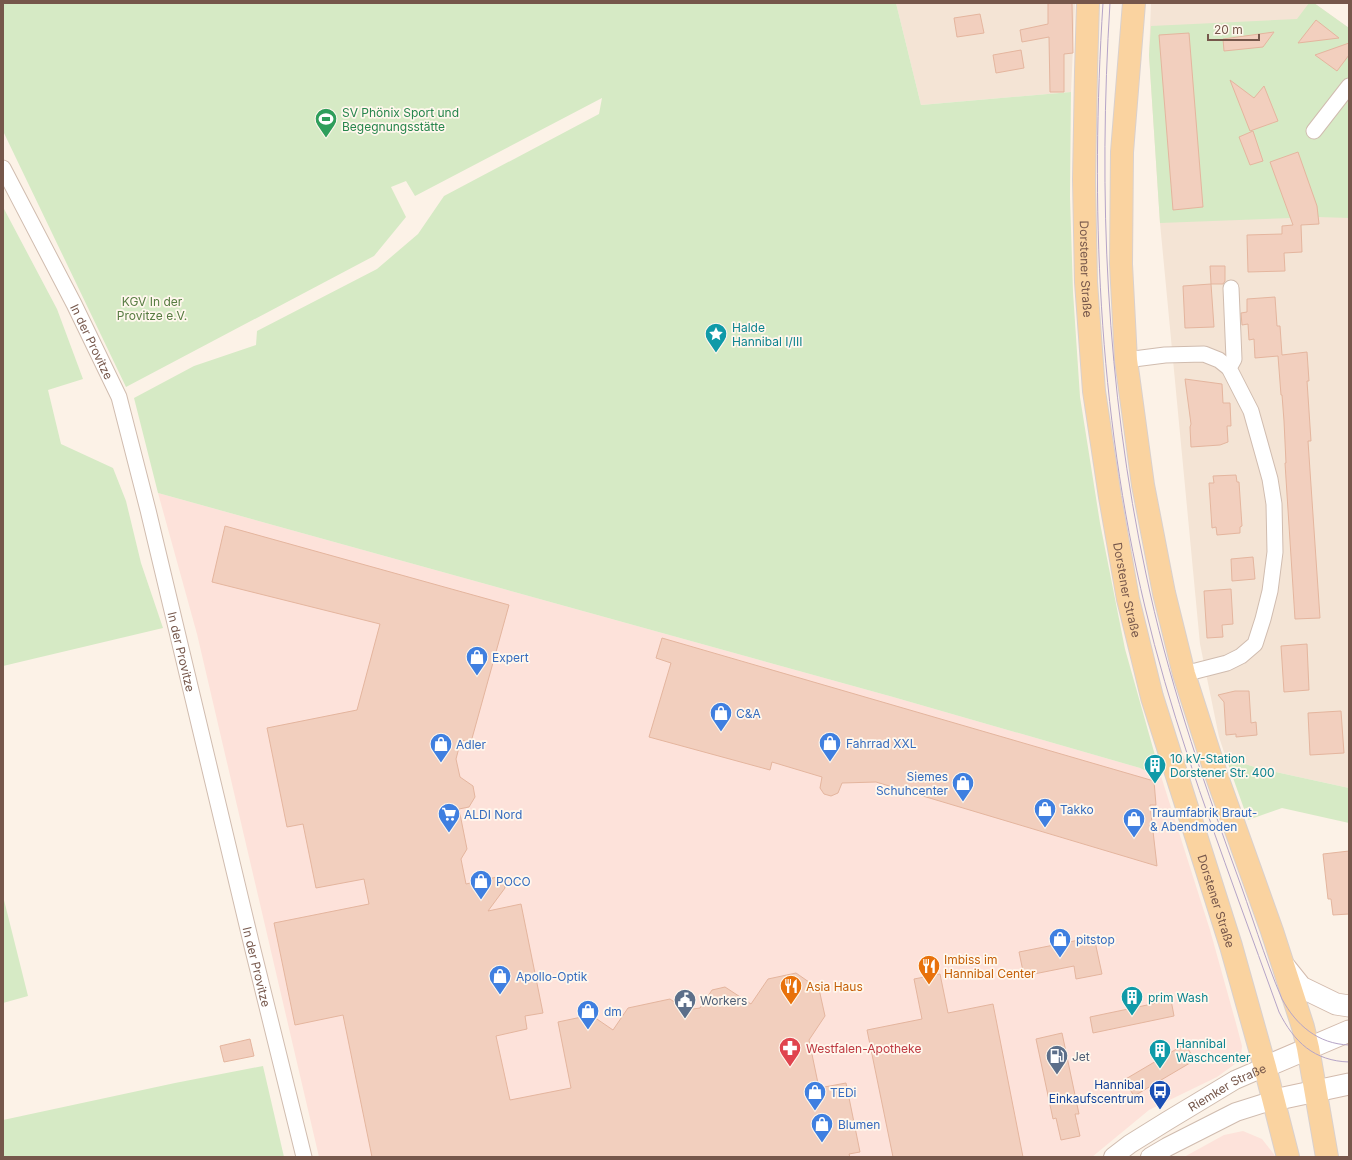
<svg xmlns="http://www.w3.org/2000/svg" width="1352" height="1160" font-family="Inter,sans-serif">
	<rect width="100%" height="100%" fill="#fcf2e7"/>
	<g fill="#f4e4d5">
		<path d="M896,3H1075L1071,92L921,105Z"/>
		<path d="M1151,3H1314L1349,28V788L1258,768L1226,758L1219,737L1200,644L1160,223L1149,55Z"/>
	</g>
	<g fill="#fde2da">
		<path d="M158,493L893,697L1140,768L1148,772L1160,773L1210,930L1237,1027L1242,1046L1241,1056L1235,1064L1217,1077L1149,1110L1092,1157H319L197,634Z"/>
		<path d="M1243,1131L1262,1139L1276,1157H1184L1224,1135Z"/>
	</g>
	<g fill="#d6eac5">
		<path d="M3,3H896L921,105L1071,92L1070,197L1073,292L1080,397L1100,523L1125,649L1160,773L1148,772L1140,768L893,697L158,493L134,398L194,366L256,345L257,331L377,269L418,234L444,196L599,114L602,98L415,196L406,181L391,187L406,217L374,256L126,387L3,131Z"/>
		<path d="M1309,3H1314L1349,28V218L1318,217L1160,223L1149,55L1151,26L1297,19Z"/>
		<path d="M3,207L57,309L83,379L48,390L61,444L113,468L126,501L141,563L163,628L3,666Z"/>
		<path d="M1226,758L1258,768L1349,788V823L1282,808L1248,820Z"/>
		<path d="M3,896L28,996L3,1003Z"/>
		<path d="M263,1066L284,1157H3V1120L175,1083Z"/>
	</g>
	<g fill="#f2cfbe" stroke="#e4b59e">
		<path d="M1048,3H1072L1073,53L1064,54V92H1050L1049,37L1022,42L1020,30L1048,24Z"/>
		<path d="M980,14L984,33L957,37L954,18Z"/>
		<path d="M1316,20L1339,38L1298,43Z"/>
		<path d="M1274,32L1263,47L1224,51L1223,39Z"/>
		<path d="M1189,33L1203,207L1173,210L1159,35Z"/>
		<path d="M1349,43V55L1337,71L1315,55Z"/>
		<path d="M1021,50L1024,68L996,73L993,55Z"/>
		<path d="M1230,80L1254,98L1264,86L1278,121L1250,131Z"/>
		<path d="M1253,131L1263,161L1250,165L1239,137Z"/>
		<path d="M1298,152L1317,206L1319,224L1301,225L1302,252L1284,253L1285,271L1248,272L1247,235L1282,234V226L1293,225L1270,162Z"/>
		<path d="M1210,266H1225V281L1223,284H1211Z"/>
		<path d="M1211,284L1214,327L1185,328L1183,286Z"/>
		<path d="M1275,297L1277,326H1280L1282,355L1307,352L1309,381H1307L1311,441H1308L1320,618L1295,619L1285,463H1286L1284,421L1282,395H1281L1278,356L1255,358L1254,339L1249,340L1248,324L1242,325L1241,313L1247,312V299Z"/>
		<path d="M1185,379L1222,384L1223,403H1230L1231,426H1227L1228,442L1220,445L1191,447L1190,427L1191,424Z"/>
		<path d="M1236,475L1237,482H1239L1242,526L1240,527V533L1217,535L1216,527L1212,528L1209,483H1214L1213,476Z"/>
		<path d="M225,526L509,605L471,742L461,740L456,759L460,777L473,786L475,797L469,807L459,809L467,849L461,859L466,884L497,877L503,881L505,888L488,911L521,904L543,1013L525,1016L527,1029L496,1036L510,1100L571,1088L558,1022L591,1015L613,1030L628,1008L670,999L686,1010L700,1008L712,990L725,987L751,1004L768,979L796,973L819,989L825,1016L809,1040L819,1088L846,1083L860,1152L849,1154L850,1157H372L343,1015L295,1025L274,923L369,904L364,879L316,888L303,824L287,827L267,728L357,710L380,624L212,582Z"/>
		<path d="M1253,557L1255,579L1232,581L1231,559Z"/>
		<path d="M1231,589L1233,624L1222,625L1223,637L1207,638L1204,591Z"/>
		<path d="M662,638L1154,781L1156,805H1150L1157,866L876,782L842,783L838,793L831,796L824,794L820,788L822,777L772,762L770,770L649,737L671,663L656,658Z"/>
		<path d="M1307,644L1309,690L1284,692L1281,646Z"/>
		<path d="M1235,691H1249L1251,723L1256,722L1257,735L1236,737V734L1226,735L1224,702L1218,695Z"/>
		<path d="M1341,711L1344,753L1310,755L1308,713Z"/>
		<path d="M1349,851V914L1333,915L1331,899H1328L1323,854Z"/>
		<path d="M1094,937L1102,974L1076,979L1074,966L1024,976L1019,952Z"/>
		<path d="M940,974L948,1013L993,1004L1023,1157H893L867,1030L922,1019L914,979Z"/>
		<path d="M1171,1000L1174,1016L1093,1033L1090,1017Z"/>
		<path d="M1062,1033L1079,1114H1075L1080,1136L1061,1140L1056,1118L1053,1119L1036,1039Z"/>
		<path d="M250,1039L254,1056L224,1062L220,1046Z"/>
		<path d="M1185,1044L1195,1060L1134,1096L1124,1080Z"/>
	</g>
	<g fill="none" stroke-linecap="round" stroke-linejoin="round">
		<g stroke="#d0bcaf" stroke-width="17">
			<g id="minor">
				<path d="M1314,131L1349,86"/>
				<path id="s1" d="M3,168L74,304L119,397L148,510L252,946L304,1157"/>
				<path d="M1126,360L1165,355L1204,354L1219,360L1229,368"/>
				<path d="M1184,674L1227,663L1241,656L1255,644L1263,619L1270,591L1275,552L1274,504L1270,479L1251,411L1229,368L1234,359L1231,288"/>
			</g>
		</g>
		<g stroke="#d0bcaf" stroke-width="20">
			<g id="tertiary">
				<path id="s2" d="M1113,1157L1130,1144L1167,1121L1235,1080L1265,1067"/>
				<path d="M1150,1157L1167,1147L1236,1112L1274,1100"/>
			</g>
		</g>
		<g stroke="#d3bbad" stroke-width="23">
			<g id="secondary">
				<path d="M1285,967L1301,987L1336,1004L1349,1006"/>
				<path d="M1265,1067L1349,1031"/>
				<path d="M1274,1100L1349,1084"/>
			</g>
		</g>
		<g stroke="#d9d0cd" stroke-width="24">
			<g id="primary">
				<path id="s3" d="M1088,3L1086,72L1084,180L1086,282L1094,391L1110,497L1128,599L1152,697L1231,946L1265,1067L1288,1157"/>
				<path d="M1134,3L1122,152L1121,264L1126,360L1143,485L1164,593L1184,674L1217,777L1272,931L1303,1027L1308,1048L1327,1157"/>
			</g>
		</g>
		<use href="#minor" stroke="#fff" stroke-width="15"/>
		<use href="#tertiary" stroke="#fff" stroke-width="18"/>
		<use href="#secondary" stroke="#fff" stroke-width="21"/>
		<use href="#primary" stroke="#fad3a0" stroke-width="22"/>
		<g stroke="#b5a4c7" stroke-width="1">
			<path d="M1103,3C1090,205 1098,410 1145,607C1169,708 1203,802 1238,899C1252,937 1265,974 1279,1012C1294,1042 1314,1061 1349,1062"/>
			<path d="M1110,3C1098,194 1106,387 1146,574C1167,675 1200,772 1235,869C1251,912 1264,957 1282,999C1296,1025 1318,1044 1349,1045"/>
		</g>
	</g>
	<defs>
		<g id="stadium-pin" transform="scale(1.15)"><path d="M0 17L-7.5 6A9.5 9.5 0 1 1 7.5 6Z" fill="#2e9e5b" stroke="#fff7ed"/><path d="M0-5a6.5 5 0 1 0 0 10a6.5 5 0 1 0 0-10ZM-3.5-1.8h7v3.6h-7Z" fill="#fff"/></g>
		<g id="sight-pin" transform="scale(1.15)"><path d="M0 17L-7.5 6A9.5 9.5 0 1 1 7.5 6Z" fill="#0f9aa8" stroke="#fff7ed"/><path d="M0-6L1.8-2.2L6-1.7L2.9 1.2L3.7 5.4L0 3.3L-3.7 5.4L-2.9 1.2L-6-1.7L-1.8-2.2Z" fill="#fff"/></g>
		<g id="shop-pin" transform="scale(1.15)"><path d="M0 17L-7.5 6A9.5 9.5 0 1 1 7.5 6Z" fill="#3f7fe0" stroke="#fff7ed"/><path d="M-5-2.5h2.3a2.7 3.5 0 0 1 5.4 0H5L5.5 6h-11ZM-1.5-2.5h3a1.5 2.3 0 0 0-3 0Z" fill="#fff"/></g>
		<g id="building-pin" transform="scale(1.15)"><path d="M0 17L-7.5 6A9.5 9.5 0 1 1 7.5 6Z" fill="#0f9aa8" stroke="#fff7ed"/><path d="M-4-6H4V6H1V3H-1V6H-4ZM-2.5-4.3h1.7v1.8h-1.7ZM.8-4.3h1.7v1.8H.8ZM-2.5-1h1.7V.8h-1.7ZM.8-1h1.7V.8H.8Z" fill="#fff"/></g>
		<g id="supermarket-pin" transform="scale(1.15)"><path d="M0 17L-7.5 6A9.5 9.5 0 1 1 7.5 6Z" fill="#3f7fe0" stroke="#fff7ed"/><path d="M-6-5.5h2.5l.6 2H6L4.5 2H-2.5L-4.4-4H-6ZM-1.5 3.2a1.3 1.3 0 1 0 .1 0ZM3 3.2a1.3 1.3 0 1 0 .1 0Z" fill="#fff"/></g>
		<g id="restaurant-pin" transform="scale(1.15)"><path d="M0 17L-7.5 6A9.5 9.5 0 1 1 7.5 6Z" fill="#e8710a" stroke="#fff7ed"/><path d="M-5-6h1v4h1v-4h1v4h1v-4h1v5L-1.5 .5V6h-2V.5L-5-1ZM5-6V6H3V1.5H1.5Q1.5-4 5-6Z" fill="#fff"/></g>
		<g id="civic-pin" transform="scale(1.15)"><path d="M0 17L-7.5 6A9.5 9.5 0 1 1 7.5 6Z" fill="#5c6f8a" stroke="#fff7ed"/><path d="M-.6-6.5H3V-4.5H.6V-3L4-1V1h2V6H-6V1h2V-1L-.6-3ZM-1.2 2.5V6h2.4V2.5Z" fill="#fff"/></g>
		<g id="pharmacy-pin" transform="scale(1.15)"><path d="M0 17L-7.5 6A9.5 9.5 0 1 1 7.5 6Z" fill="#e0444e" stroke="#fff7ed"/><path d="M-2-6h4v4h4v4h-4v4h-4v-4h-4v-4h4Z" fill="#fff"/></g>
		<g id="fuel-pin" transform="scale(1.15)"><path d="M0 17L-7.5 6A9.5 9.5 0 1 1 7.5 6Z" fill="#5c6f8a" stroke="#fff7ed"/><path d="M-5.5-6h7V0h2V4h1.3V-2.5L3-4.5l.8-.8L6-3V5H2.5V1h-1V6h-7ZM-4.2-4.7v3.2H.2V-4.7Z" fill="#fff"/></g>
		<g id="bus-pin" transform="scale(1.15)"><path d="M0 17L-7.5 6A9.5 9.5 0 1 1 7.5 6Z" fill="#1a4fb4" stroke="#fff7ed"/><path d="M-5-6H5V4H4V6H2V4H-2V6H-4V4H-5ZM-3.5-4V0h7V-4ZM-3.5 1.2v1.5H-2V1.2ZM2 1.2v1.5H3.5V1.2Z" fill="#fff"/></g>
	</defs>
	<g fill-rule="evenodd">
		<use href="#stadium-pin" x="326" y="119"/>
		<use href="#sight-pin" x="716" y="334"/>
		<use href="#shop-pin" x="477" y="657"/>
		<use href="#shop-pin" x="721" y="713"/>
		<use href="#shop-pin" x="830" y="743"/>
		<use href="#shop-pin" x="441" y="744"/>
		<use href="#building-pin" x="1155" y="765"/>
		<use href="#shop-pin" x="963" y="783"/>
		<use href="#shop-pin" x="1045" y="809"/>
		<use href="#supermarket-pin" x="449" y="814"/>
		<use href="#shop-pin" x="1134" y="819"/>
		<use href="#shop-pin" x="481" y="881"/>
		<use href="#shop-pin" x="1060" y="939"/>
		<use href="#restaurant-pin" x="929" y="966"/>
		<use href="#shop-pin" x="500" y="976"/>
		<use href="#restaurant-pin" x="791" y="986"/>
		<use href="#building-pin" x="1132" y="997"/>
		<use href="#civic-pin" x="685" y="1000"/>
		<use href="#shop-pin" x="588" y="1011"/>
		<use href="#pharmacy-pin" x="790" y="1048"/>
		<use href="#building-pin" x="1160" y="1050"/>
		<use href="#fuel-pin" x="1057" y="1056"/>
		<use href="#bus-pin" x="1160" y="1091"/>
		<use href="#shop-pin" x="815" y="1092"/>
		<use href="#shop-pin" x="822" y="1124"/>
	</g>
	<g text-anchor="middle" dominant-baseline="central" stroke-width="3.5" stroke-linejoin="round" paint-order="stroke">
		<g font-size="12" fill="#27864d" stroke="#fff7ed" text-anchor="start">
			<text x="342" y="112">SV Phönix Sport und<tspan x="342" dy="14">Begegnungsstätte</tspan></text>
		</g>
		<g font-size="12" fill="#76574b" stroke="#fff7ed">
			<text stroke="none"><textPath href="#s3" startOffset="266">Dorstener Straße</textPath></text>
			<text stroke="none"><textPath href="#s1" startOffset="195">In der Provitze</textPath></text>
			<text stroke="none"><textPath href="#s3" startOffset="590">Dorstener Straße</textPath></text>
			<text stroke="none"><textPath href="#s1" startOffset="519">In der Provitze</textPath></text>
			<text stroke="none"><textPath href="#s3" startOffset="914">Dorstener Straße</textPath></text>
			<text stroke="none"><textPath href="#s1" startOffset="843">In der Provitze</textPath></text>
			<text stroke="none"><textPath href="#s2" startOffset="134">Riemker Straße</textPath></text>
		</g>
		<g font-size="12" fill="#577c42" stroke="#fff7ed">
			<text x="152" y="301">KGV In der<tspan x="152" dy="14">Provitze e.V.</tspan></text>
		</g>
		<g font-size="12" fill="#0d838f" stroke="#fff7ed" text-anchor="start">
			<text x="732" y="327">Halde<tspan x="732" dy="14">Hannibal I/III</tspan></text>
			<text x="1170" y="758">10 kV-Station<tspan x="1170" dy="14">Dorstener Str. 400</tspan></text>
			<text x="1148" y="997">prim Wash</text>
			<text x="1176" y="1043">Hannibal<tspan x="1176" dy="14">Waschcenter</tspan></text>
		</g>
		<g font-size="12" fill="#366cbe" stroke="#fff7ed" text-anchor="start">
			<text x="492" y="657">Expert</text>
			<text x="736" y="713">C&amp;A</text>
			<text x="846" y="743">Fahrrad XXL</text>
			<text x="456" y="744">Adler</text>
			<text x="948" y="776" text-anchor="end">Siemes<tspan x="948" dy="14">Schuhcenter</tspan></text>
			<text x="1060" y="809">Takko</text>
			<text x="1150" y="812">Traumfabrik Braut-<tspan x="1150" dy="14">&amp; Abendmoden</tspan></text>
			<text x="464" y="814">ALDI Nord</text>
			<text x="496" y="881">POCO</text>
			<text x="1076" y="939">pitstop</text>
			<text x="516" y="976">Apollo-Optik</text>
			<text x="604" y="1011">dm</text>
			<text x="830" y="1092">TEDi</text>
			<text x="838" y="1124">Blumen</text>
		</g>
		<g font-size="12" fill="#c56008" stroke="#fff7ed" text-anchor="start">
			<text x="944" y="959">Imbiss im<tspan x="944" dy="14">Hannibal Center</tspan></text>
			<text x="806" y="986">Asia Haus</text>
		</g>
		<g font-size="12" fill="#4e5e75" stroke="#fff7ed" text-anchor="start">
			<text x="700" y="1000">Workers</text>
			<text x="1072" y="1056">Jet</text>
		</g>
		<g font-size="12" fill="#be3a42" stroke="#fff7ed" text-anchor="start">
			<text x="806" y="1048">Westfalen-Apotheke</text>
		</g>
		<g font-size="12" fill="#164399" stroke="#fff7ed" text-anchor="end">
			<text x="1144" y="1084">Hannibal<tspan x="1144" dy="14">Einkaufscentrum</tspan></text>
		</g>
	</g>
	<rect width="1352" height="1160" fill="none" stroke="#76574b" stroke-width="8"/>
	<path d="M1208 34v6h51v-6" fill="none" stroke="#76574b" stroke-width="2"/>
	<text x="1214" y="34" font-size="12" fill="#76574b" stroke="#fff7ed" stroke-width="3" paint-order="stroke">20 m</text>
</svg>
